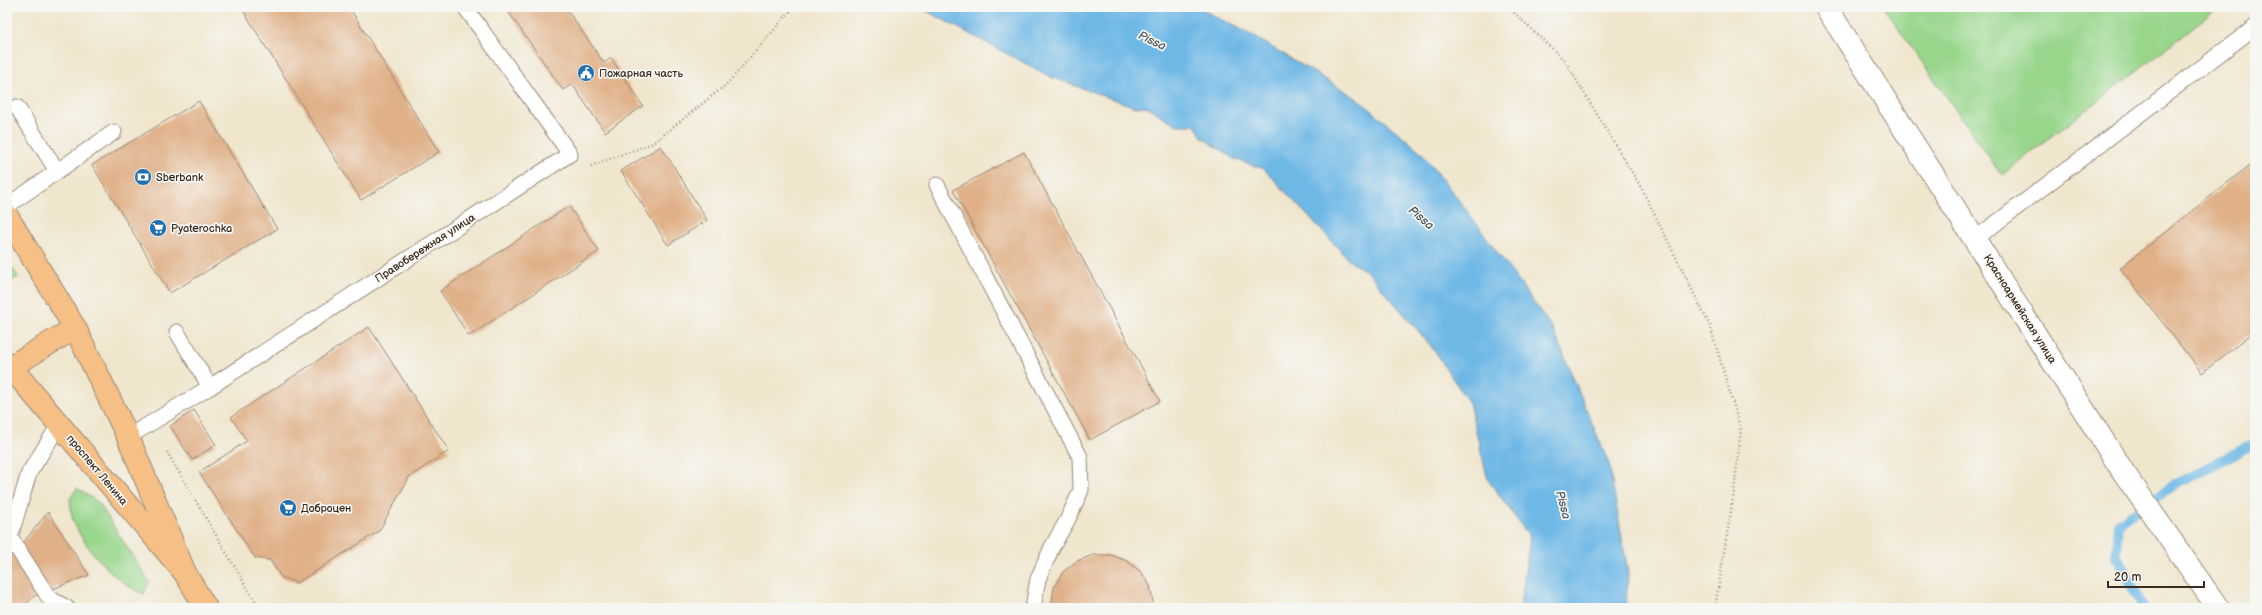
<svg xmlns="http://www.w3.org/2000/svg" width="2262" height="615" font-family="'Balsamiq Sans',sans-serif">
	<rect width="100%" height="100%" fill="#f6f6f2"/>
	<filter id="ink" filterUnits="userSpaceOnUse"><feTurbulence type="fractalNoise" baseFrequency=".025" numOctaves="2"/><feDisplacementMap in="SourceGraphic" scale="8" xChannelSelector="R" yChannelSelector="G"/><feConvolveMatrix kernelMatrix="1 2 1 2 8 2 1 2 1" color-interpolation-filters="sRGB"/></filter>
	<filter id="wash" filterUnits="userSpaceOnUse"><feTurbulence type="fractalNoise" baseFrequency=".012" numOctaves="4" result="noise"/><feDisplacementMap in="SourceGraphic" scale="16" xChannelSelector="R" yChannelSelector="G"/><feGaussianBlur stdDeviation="0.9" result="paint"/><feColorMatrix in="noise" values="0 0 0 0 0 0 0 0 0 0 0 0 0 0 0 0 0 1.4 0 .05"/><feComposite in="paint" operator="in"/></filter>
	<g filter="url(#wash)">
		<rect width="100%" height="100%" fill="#f0e6ce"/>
		<g fill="#97d68b" stroke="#698054">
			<path d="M1883,7H2219L2002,175Z"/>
			<path d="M7,261L18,277L7,284Z"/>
			<path d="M77,488L99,503L149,582L144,594C117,584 83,547 73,520C71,513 71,505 70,499Z"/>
		</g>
		<path fill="#6eb8e6" stroke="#547182" d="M919,7H1197L1255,37L1358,99L1421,152L1471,216L1553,329L1609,464L1628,573L1626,608H1520L1530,537L1488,480L1469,403L1431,346L1367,271L1352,263L1264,169L1234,159L1202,137L1195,125H1177L1146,106L1135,107L1051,77Z"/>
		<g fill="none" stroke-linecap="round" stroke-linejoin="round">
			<path stroke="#6eb8e6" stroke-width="10" d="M2143,608L2116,554L2118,524L2172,486L2255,443"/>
		</g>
		<g id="blocks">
			<g fill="#e0b188">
				<path d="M241,7H349L439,152L361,200Z"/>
				<path d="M505,7H565L604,63L611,58L643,106L605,132L572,84L563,90Z"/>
				<path d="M199,101L277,229L170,293L92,165Z"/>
				<path d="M661,146L707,220L668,245L621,171Z"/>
				<path d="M1024,152L1160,401L1090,440L953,190Z"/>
				<path d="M2255,161V331L2202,373L2120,268Z"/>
				<path d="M569,206L599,251L469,336L440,291Z"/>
				<path d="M369,327L449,451L409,477L379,531L297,583L281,577L270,560L255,558L199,472L247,441L231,417Z"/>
				<path d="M194,410L216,445L192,460L170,426Z"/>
				<path d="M48,512L89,575L34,596L23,608H7V557L14,554Z"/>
				<path d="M1093,555H1111L1127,561L1141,572L1150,586L1154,608H1051L1054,587L1063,572L1077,561Z"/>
			</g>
		</g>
	</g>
	<g filter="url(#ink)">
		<use href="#blocks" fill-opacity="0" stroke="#968876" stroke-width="1"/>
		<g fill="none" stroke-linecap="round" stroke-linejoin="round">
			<g stroke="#968876" stroke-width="17">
				<g id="service">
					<path d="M17,107L57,171"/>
					<path d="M937,185L1080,457L1081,490L1068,519L1052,547L1038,579L1033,608"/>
					<path d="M7,206L114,132"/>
					<path d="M1975,239L2255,27"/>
					<path d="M177,332L210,387"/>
					<path d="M59,425L29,473L10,537L49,598L67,608"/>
					<path d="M128,437L210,387L570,154L465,7"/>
				</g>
			</g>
			<g stroke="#968876" stroke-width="24">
				<path id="minor" d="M1826,7L2122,470L2218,608"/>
			</g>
			<g stroke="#968876" stroke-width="24">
				<g id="primary">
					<path d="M7,216L75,328L128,437L185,573"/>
					<path d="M7,363L185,573L206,608"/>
					<path d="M10,367L75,328"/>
				</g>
			</g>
			<g stroke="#968876" stroke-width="2.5" stroke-dasharray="1 3" stroke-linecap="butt">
				<path d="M1508,7L1565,61L1642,189L1710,326L1741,430L1734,492L1715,608"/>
				<path d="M591,166L653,143L727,84L794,7"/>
				<path d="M167,452L259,608"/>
			</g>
			<use href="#service" stroke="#fff" stroke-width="15"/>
			<use href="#minor" stroke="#fff" stroke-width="22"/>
			<use href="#primary" stroke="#f5bf86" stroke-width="22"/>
		</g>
	</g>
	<defs>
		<g id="civic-disc" transform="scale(0.9)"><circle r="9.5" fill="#1f6fb2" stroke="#f6f6f2"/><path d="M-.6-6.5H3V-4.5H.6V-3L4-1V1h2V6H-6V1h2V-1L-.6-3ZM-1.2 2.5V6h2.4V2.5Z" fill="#fff"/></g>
		<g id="bank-disc" transform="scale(0.9)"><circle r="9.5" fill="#1f6fb2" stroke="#f6f6f2"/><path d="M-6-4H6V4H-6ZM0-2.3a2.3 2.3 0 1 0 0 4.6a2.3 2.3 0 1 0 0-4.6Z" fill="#fff"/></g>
		<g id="supermarket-disc" transform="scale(0.9)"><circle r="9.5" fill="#1f6fb2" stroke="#f6f6f2"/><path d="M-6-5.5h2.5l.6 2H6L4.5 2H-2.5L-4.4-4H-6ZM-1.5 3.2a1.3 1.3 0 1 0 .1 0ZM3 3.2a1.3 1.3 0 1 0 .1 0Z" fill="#fff"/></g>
	</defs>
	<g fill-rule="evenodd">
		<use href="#civic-disc" x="586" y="73"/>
		<use href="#bank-disc" x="143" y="177"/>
		<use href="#supermarket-disc" x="158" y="228"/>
		<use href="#supermarket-disc" x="288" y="508"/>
	</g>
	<g text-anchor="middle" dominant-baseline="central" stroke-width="3.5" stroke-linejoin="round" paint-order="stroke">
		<g font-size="11" fill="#3b2a1e" stroke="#f6f6f2" text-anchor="start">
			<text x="599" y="73">Пожарная часть</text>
			<text x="156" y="177">Sberbank</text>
			<text x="171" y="228">Pyaterochka</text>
			<text x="301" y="508">Доброцен</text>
		</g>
		<g font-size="11" fill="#3b2a1e" stroke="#f6f6f2">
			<text transform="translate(425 248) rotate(-33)">Правобережная улица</text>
			<text transform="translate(2020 309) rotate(58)">Красноармейская улица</text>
			<text transform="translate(97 470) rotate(50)">проспект Ленина</text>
		</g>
		<g font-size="12" font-style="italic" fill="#4a555a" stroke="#f6f6f2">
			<text transform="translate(1152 41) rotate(25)">Pissa</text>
			<text transform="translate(1421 218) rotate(41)">Pissa</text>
			<text transform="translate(1563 505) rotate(75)">Pissa</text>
		</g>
	</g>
	<rect width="2262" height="615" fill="none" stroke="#f6f6f2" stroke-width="24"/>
	<path d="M2108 581v6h96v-6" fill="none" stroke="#3b2a1e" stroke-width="2"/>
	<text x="2114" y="581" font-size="12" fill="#3b2a1e" stroke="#f6f6f2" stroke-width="3" paint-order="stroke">20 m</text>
</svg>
